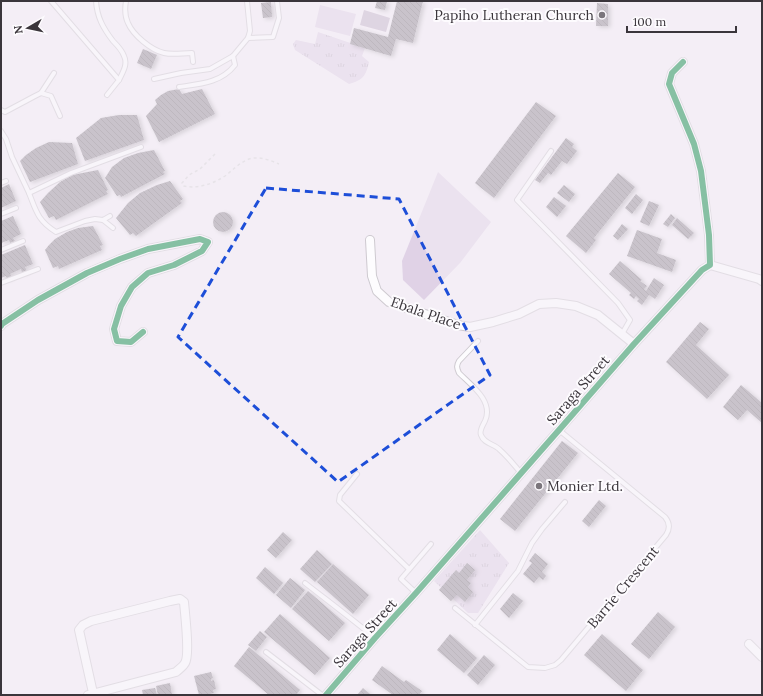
<svg xmlns="http://www.w3.org/2000/svg" width="763" height="696" font-family="Lora,serif">
	<defs>
		<pattern id="grass-tufts" width="24" height="20" patternUnits="userSpaceOnUse"><rect width="24" height="20" fill="#e0d2e6"/><path d="M3 7l-1-3M5 7V3M7 7l1-3M15 17l-1-3M17 17v-4M19 17l1-3" fill="none" stroke="#c1b5c6"/></pattern>
		<pattern id="building-back-hatch" width="6" height="6" patternUnits="userSpaceOnUse"><rect width="6" height="6" fill="#958f97"/><path d="M-1 5l2 2M0 0l6 6M5-1l2 2" fill="none" stroke="#7b767c"/></pattern>
		<filter id="shadow"><feDropShadow dx="2.5" dy="1.5" stdDeviation="2" flood-color="#0004"/></filter>
	</defs>
	<rect width="100%" height="100%" fill="#f4eef6"/>
	<g fill="url(#grass-tufts)">
		<path d="M318,32L365,48L362,56L369,62C366,76 363,80 349,84L295,50L293,44L296,40L315,44Z"/>
		<path d="M480,530L509,563L478,613H468L434,581Z"/>
	</g>
	<g fill="#e0d2e6">
		<path d="M320,5L356,14L350,36L315,27Z"/>
		<path d="M438,172L491,222L460,263L424,300L403,280L402,261Z"/>
	</g>
	<path fill="#c4b5c9" d="M364,10L390,18L386,32L360,25Z"/>
	<g fill="url(#building-back-hatch)" filter="url(#shadow)">
		<path d="M377,1H387L385,10L375,8Z"/>
		<path d="M397,1H423L413,43L396,39L391,56L350,44L354,28L388,37Z"/>
		<path d="M271,2L272,17L263,18L261,3Z"/>
		<path d="M597,3L608,4V26H596Z"/>
		<path d="M143,49L157,55L151,69L137,63Z"/>
		<path d="M179,89L182,94L202,89L215,114L159,142L146,116L157,104L155,100L161,95L168,91Z"/>
		<path d="M536,102L556,116L494,198L475,183Z"/>
		<path d="M119,115H137L144,140L85,161L76,138L101,118Z"/>
		<path d="M566,138L574,144L572,147L577,151L567,164L562,161L551,175L548,173L540,183L535,180Z"/>
		<path d="M49,142L72,143L78,164L30,182L20,161L26,155L36,148Z"/>
		<path d="M154,150L165,171L163,172L165,174L121,197L120,195L117,196L105,178L112,167L124,158L138,153Z"/>
		<path d="M98,170L108,190L106,191L108,194L56,220L54,216L49,218L40,202L48,193L60,182L72,175Z"/>
		<path d="M618,173L635,187L594,238L596,240L586,253L566,236Z"/>
		<path d="M170,181L183,199L180,201L182,203L136,236L133,233L130,235L116,218L128,203L140,193L157,185Z"/>
		<path d="M9,184L16,201L1,208V188Z"/>
		<path d="M564,185L575,194L569,202L557,193Z"/>
		<path d="M636,194L643,200L632,214L625,208Z"/>
		<path d="M554,197L566,206L557,217L546,207Z"/>
		<path d="M649,201L659,205L649,226L640,222Z"/>
		<circle cx="223" cy="222" r="10"/>
		<path d="M671,214L675,218L668,227L663,224Z"/>
		<path d="M13,216L21,234L13,238L15,241L10,243L9,240L1,243V221Z"/>
		<path d="M677,218L694,233L688,239L672,225Z"/>
		<path d="M622,224L628,229L618,240L613,236Z"/>
		<path d="M93,226L103,245L100,246L102,250L59,269L58,266L53,268L45,250L49,245L55,239L67,232L78,228Z"/>
		<path d="M637,230L662,239L657,253L676,260L672,272L627,256Z"/>
		<path d="M25,245L33,264L25,267L27,271L22,273L21,269L10,274L12,277L7,279L6,276L1,278V255Z"/>
		<path d="M620,261L642,280L640,281L647,286L644,289L646,291L654,278L664,285L655,299L649,295L642,305L637,301L639,299L636,296L634,299L629,295L631,293L609,274Z"/>
		<path d="M700,322L709,329L696,345L729,375L707,399L666,362Z"/>
		<path d="M741,385L762,403V423L747,410L738,420L723,407Z"/>
		<path d="M562,441L578,453L515,531L500,519Z"/>
		<path d="M599,500L606,506L589,527L582,521Z"/>
		<path d="M283,532L292,540L276,558L267,550Z"/>
		<path d="M317,550L332,564L315,582L300,569Z"/>
		<path d="M535,553L548,564L542,572L546,576L543,580L539,577L534,583L523,574L532,563L529,561Z"/>
		<path d="M467,563L475,570L467,580L471,583L468,587L473,592L465,602L457,595L451,601L439,590L456,570L459,573Z"/>
		<path d="M333,564L369,595L353,614L317,582Z"/>
		<path d="M265,567L283,583L274,594L256,578Z"/>
		<path d="M290,578L305,590L291,608L276,595Z"/>
		<path d="M308,591L345,623L329,641L292,609Z"/>
		<path d="M513,593L523,601L509,618L500,609Z"/>
		<path d="M658,612L675,627L649,659L631,644Z"/>
		<path d="M280,614L330,658L315,675L264,632Z"/>
		<path d="M260,631L267,637L256,651L248,645Z"/>
		<path d="M450,634L477,658L464,673L437,650Z"/>
		<path d="M602,634L643,670L626,691L584,655Z"/>
		<path d="M249,647L300,690L296,695H269L234,666Z"/>
		<path d="M484,655L495,665L478,685L467,675Z"/>
		<path d="M382,666L404,682L406,680L422,691L419,695H393L372,680Z"/>
		<path d="M211,672L213,678L211,679V681L214,680L216,689L213,690L214,693L205,695H199L194,676Z"/>
		<path d="M170,683L172,695H158L156,686Z"/>
		<path d="M155,688L157,695H143L142,690Z"/>
		<path d="M363,688L371,695H357Z"/>
	</g>
	<g fill="none" stroke-linecap="round" stroke-linejoin="round">
		<g stroke="#cecad0" stroke-width="6">
			<g id="service">
				<path d="M51,1L119,80L107,95"/>
				<path d="M96,1C97,17 103,28 113,41C117,45 122,50 124,56C128,64 123,72 119,80"/>
				<path d="M126,1C125,7 125,17 128,23C133,35 151,50 164,53C173,55 183,53 192,53L193,62"/>
				<path d="M248,38L273,37L279,18L277,1"/>
				<path d="M154,79L181,73L210,69L233,56L248,38L250,31L247,1"/>
				<path d="M179,87C200,84 221,83 235,65L233,56"/>
				<path d="M41,93L51,96L60,116"/>
				<path d="M1,110L5,112L35,96L41,93L54,73"/>
				<path d="M1,131L6,139L12,157L29,193L71,173L141,147"/>
				<path d="M551,151L517,200L618,303L630,320L622,334"/>
				<path d="M1,183L6,181"/>
				<path d="M29,193C36,211 38,221 56,232L85,221L95,219L103,220L110,216"/>
				<path d="M1,214L16,208"/>
				<path d="M103,220L113,228"/>
				<path d="M1,250L23,241"/>
				<path d="M1,283L38,269"/>
				<path d="M478,341L459,361C456,366 457,368 459,373C471,385 494,401 485,421C483,425 479,431 481,435C484,444 495,444 500,450C508,457 514,465 521,473"/>
				<path d="M357,474L340,495L339,501L409,569"/>
				<path d="M305,583C328,601 352,619 375,638"/>
				<path d="M416,593L401,579L431,544"/>
				<path d="M455,608L528,667L545,668L555,665L561,660L666,535C670,529 670,523 665,517L559,430"/>
				<path d="M475,625L518,571L532,543L542,529L565,502"/>
				<path d="M266,652L322,695"/>
			</g>
		</g>
		<g stroke="#cecad0" stroke-width="10">
			<g id="minor">
				<path d="M370,240L372,276L377,291L389,302L458,325L470,327L493,322L519,314L539,304L556,303L576,306L598,315L634,344"/>
				<path d="M710,265L759,279L762,281"/>
				<path d="M1,326L2,324L38,300L87,273L120,259L148,249L200,239L208,242L202,251L174,265L148,273L132,287L121,306L114,329L117,341L131,342L143,332"/>
				<path d="M749,644L762,657"/>
				<path d="M88,695L176,672C179,669 183,667 185,663C190,655 185,614 184,602L180,599L170,601L91,621L83,625L79,630L93,693"/>
				<path d="M326,695L375,638L416,593L559,430L634,344L702,270L710,265L709,235L701,171L694,144L669,84L672,73L683,62"/>
			</g>
		</g>
		<path stroke="#d7d5d8" stroke-width="1.5" stroke-dasharray="3 3" stroke-linecap="butt" d="M215,154L200,169L189,175L182,183L183,186C198,189 213,184 225,176C233,170 239,163 249,159C259,156 270,160 279,164"/>
		<use href="#service" stroke="#fdfcfe" stroke-width="4"/>
		<use href="#minor" stroke="#fdfcfe" stroke-width="8"/>
		<g stroke="#fdfbfe" stroke-width="8">
			<g id="cycleway">
				<path d="M1,326L2,324L38,300L87,273L120,259L148,249L200,239L208,242L202,251L174,265L148,273L132,287L121,306L114,329L117,341L131,342L143,332"/>
				<path d="M326,695L375,638L416,593L559,430L634,344L702,270L710,265L709,235L701,171L694,144L669,84L672,73L683,62"/>
			</g>
		</g>
		<use href="#cycleway" stroke="#00873e" stroke-width="6"/>
	</g>
	<path d="M0 0H763V696H0ZM266,188L399,199L490,375L338,482L178,337Z" fill="#f4eef6" fill-opacity=".55" fill-rule="evenodd"/>
	<path fill="none" stroke="#1d4ed8" stroke-width="3" stroke-dasharray="8 5" stroke-linejoin="round" d="M266,188L399,199L490,375L338,482L178,337Z"/>
	<g fill="#7b767c" stroke="#fdfbfe" stroke-width="1.5">
		<circle cx="602" cy="15" r="4"/>
		<circle cx="539" cy="486" r="4"/>
	</g>
	<g text-anchor="middle" dominant-baseline="central" stroke-width="4" stroke-linejoin="round" paint-order="stroke">
		<g font-size="14" fill="#3a353b" stroke="#fdfbfe" text-anchor="end">
			<text x="594" y="15">Papiho Lutheran Church</text>
			<text x="547" y="486" text-anchor="start">Monier Ltd.</text>
		</g>
		<g font-size="14" fill="#3a353b" stroke="#fdfbfe">
			<text transform="translate(426 313) rotate(19)">Ebala Place</text>
			<text transform="translate(578 390) rotate(-49)">Saraga Street</text>
			<text transform="translate(623 587) rotate(-50)">Barrie Crescent</text>
			<text transform="translate(365 633) rotate(-48)">Saraga Street</text>
		</g>
	</g>
	<rect width="763" height="696" fill="none" stroke="#3a353b" stroke-width="4"/>
	<g transform="translate(28 28) rotate(261)" stroke="#fdfbfe" stroke-width="3" paint-order="stroke">
	<path d="M0-3L7 15L0 10L-7 15Z" fill="#3a353b"/>
	<text y="-6" font-size="11" font-weight="bold" text-anchor="middle" fill="#3a353b">N</text>
	</g>
	<path d="M627 26v6h109v-6" fill="none" stroke="#3a353b" stroke-width="2"/>
	<text x="633" y="26" font-size="12" fill="#3a353b" stroke="#fdfbfe" stroke-width="3" paint-order="stroke">100 m</text>
</svg>
